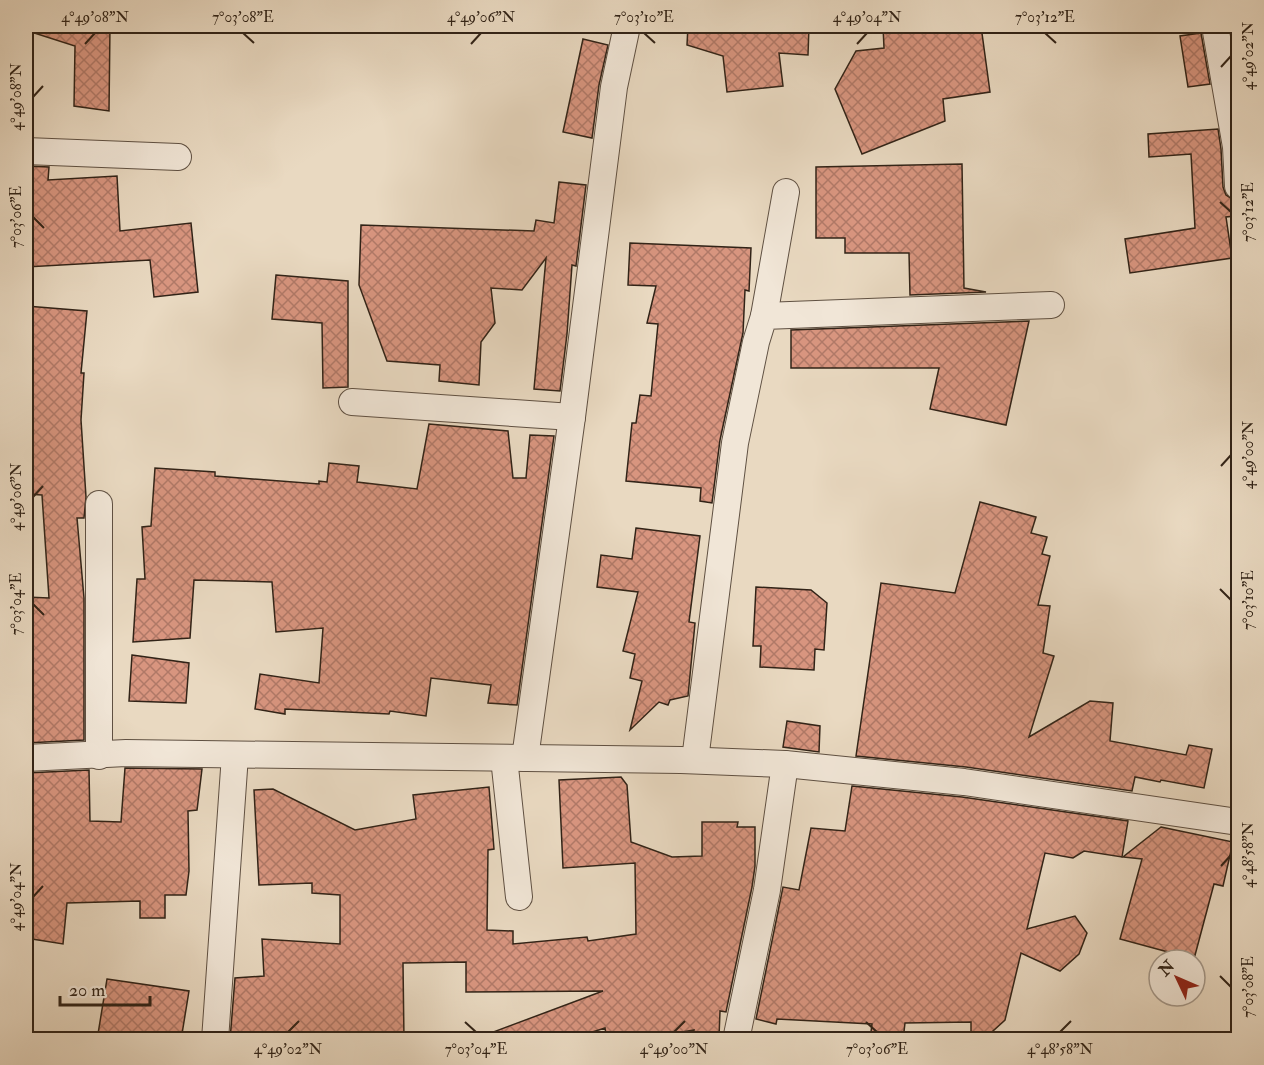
<svg xmlns="http://www.w3.org/2000/svg" width="1264" height="1065" font-family="'IM FELL Double Pica',serif">
	<defs>
		<pattern id="building-cross-hatch" width="8" height="8" patternUnits="userSpaceOnUse" patternTransform="scale(1.5)"><rect width="8" height="8" fill="#d8957f"/><path d="M0 0l8 8M0 8l8-8" fill="none" stroke="#b07967"/></pattern>
	</defs>
	<rect width="100%" height="100%" fill="#e9d9c1"/>
	<filter id="stains"><feTurbulence type="fractalNoise" baseFrequency=".00333" numOctaves="4"/><feColorMatrix values="0 0 0 0 .2 0 0 0 0 .09 0 0 0 0 .02 0 0 0 .5 -.17"/></filter>
	<radialGradient id="worn" r=".72"><stop offset=".6" stop-color="#630" stop-opacity="0"/><stop offset="1" stop-color="#630" stop-opacity=".3"/></radialGradient>
	<g fill="url(#building-cross-hatch)" stroke="#312317" stroke-width="1.5">
		<path d="M29,26H110L109,111L74,106L75,46L28,31Z"/>
		<path d="M688,26H809L808,55L779,53L783,86L727,92L723,56L687,45Z"/>
		<path d="M883,26H981L990,92L943,99L945,121L862,154L835,89L856,51L884,48Z"/>
		<path d="M1201,33L1210,84L1188,87L1180,36Z"/>
		<path d="M583,39L608,45L599,85L592,138L563,132Z"/>
		<path d="M1218,129L1221,149L1223,187L1226,195L1234,200L1235,216L1226,217L1232,258L1130,273L1125,239L1195,228L1191,154L1149,157L1148,134Z"/>
		<path d="M962,164L964,288L986,292L910,295L909,253H845V238H816V167Z"/>
		<path d="M26,166L49,167L48,180L117,176L120,231L191,223L198,292L154,297L150,260L26,267Z"/>
		<path d="M559,182L586,185L576,266L572,265L567,334L560,391L534,389L546,258L522,290L491,288L495,323L481,342L479,385L439,381L440,365L387,361L359,285L361,225L534,231L536,220L554,223Z"/>
		<path d="M630,243L751,248L749,291L745,290L743,333L720,440L712,503L700,501L701,488L626,481L632,423H636L640,395L651,396L658,324L647,323L656,286L628,285Z"/>
		<path d="M276,275L348,281V387L323,388L322,323L272,319Z"/>
		<path d="M26,306L87,311L81,373H84L81,420L86,497L84,518H77L84,598V740L26,743V597L49,598L42,495L26,494Z"/>
		<path d="M1029,321L1006,425L930,409L939,368H791V330Z"/>
		<path d="M429,424L508,431L513,478H526L530,435L554,436L517,705L488,703L491,685L431,678L426,716L390,711L389,714L285,709V714L255,709L260,674L319,683L323,628L276,632L272,582L194,580L190,638L133,642L137,579H145L142,527L151,526L155,468L215,472V476L319,484V481L327,482L329,463L359,466L357,482L417,489Z"/>
		<path d="M980,502L1036,517L1031,533L1047,537L1042,554L1050,556L1038,605L1050,606L1043,653L1054,656L1029,737L1090,701L1113,703L1110,741L1186,755L1189,745L1212,749L1204,788L1161,780L1160,782L1135,777L1132,791L966,767L856,756L881,583L955,593Z"/>
		<path d="M636,528L700,536L689,622L695,623L688,696L670,700L668,705L659,702L630,730L642,681L630,678L635,654L623,651L638,592L597,587L601,555L632,559Z"/>
		<path d="M756,587L811,590L827,603L824,650L815,649L814,670L760,667L761,646H753Z"/>
		<path d="M132,655L189,663L186,703L129,701Z"/>
		<path d="M787,721L820,726L819,752L783,747Z"/>
		<path d="M125,768L202,769L197,810L188,811L189,871L186,895H165V918H140V901L67,903L63,944L26,938V773L89,770L90,821L121,822Z"/>
		<path d="M621,777L627,785L631,842L672,857L702,856V822H738L737,827H755V866L752,887L726,1012L720,1011L719,1037L693,1036L694,1030L636,1040H607L605,1028L567,1040H480V1037L603,991L466,992V962L403,963L404,1040H230L235,978L264,976L262,939L340,944V895L312,893V883L259,885L254,790L273,789L355,830L416,819L413,795L489,787L494,849L488,850L487,930L513,931V944L587,937L588,941L636,934L635,863L563,868L559,780Z"/>
		<path d="M852,786L962,797L1128,821L1122,857L1084,851L1073,858L1045,853L1027,929L1075,916L1087,933L1079,954L1060,971L1021,953L1005,1020L983,1040H971V1022L905,1023L903,1040H870L872,1024L777,1019L776,1024L756,1019L783,887L799,890L811,828L845,831Z"/>
		<path d="M1161,827L1233,842L1223,886L1214,884L1194,959L1120,939L1142,859L1123,857Z"/>
		<path d="M107,979L189,991L181,1040H97Z"/>
	</g>
	<g fill="none" stroke-linecap="round" stroke-linejoin="round">
		<g stroke="#5f5042" stroke-width="28">
			<g id="street">
				<path d="M1215,26L1236,147L1238,186"/>
				<path d="M26,151L178,157"/>
				<path d="M764,316L786,192"/>
				<path d="M352,402L572,417"/>
				<path d="M99,504V756"/>
				<path d="M26,758L126,753L681,760L785,764L964,782L1238,822"/>
				<path d="M504,758L519,897"/>
				<path d="M525,758L572,417L614,87L627,26"/>
				<path d="M695,760L735,443L756,342L764,316L1051,305"/>
				<path d="M215,1040L235,755"/>
				<path d="M736,1040L767,890L785,764"/>
			</g>
		</g>
		<use href="#street" stroke="#f1e6d7" stroke-width="26"/>
	</g>
	<path fill="none" stroke="#312317" stroke-width="2" d="M243,33L254,43M644,33L655,43M1045,33L1056,43M85,44L95,33M471,44L481,33M857,44L867,33M1221,67L1231,56M33,97L43,86M1220,202L1231,212M33,217L44,228M1221,466L1231,455M33,497L43,486M1220,589L1231,600M33,604L44,615M1221,866L1231,855M33,897L43,886M1220,976L1231,987M465,1022L476,1032M866,1022L877,1032M288,1032L299,1021M674,1032L685,1021M1060,1032L1071,1021"/>
	<rect width="1264" height="1065" fill="none" stroke="#e9d9c1" stroke-width="66"/>
	<g transform="translate(1177 978) rotate(314)"><circle r="28" fill="#f1e6d7" stroke="#a4988a" stroke-width="1.5"/>
	<path d="M0-4.5L10 22L0 15L-10 22Z" fill="#8f2418"/>
	<text y="-9" font-size="16" font-weight="bold" text-anchor="middle" fill="#312317">N</text>
	</g>
	<path d="M60 996v9h90v-9" fill="none" stroke="#312317" stroke-width="3"/>
	<text x="69" y="996" font-size="18" fill="#312317" stroke="#f1e6d7" stroke-width="4.5" paint-order="stroke">20 m</text>
	<rect x="33" y="33" width="1198" height="999" fill="none" stroke="#312317" stroke-width="2"/>
	<g font-size="15" text-anchor="middle" fill="#312317">
		<text x="95" y="22">4°49'08"N</text>
		<text x="243" y="22">7°03'08"E</text>
		<text x="481" y="22">4°49'06"N</text>
		<text x="644" y="22">7°03'10"E</text>
		<text x="867" y="22">4°49'04"N</text>
		<text x="1045" y="22">7°03'12"E</text>
		<text transform="translate(1248 56) rotate(-90)" y="5">4°49'02"N</text>
		<text transform="translate(16 97) rotate(-90)" y="5">4°49'08"N</text>
		<text transform="translate(1248 212) rotate(-90)" y="5">7°03'12"E</text>
		<text transform="translate(16 217) rotate(-90)" y="5">7°03'06"E</text>
		<text transform="translate(1248 455) rotate(-90)" y="5">4°49'00"N</text>
		<text transform="translate(16 497) rotate(-90)" y="5">4°49'06"N</text>
		<text transform="translate(1248 600) rotate(-90)" y="5">7°03'10"E</text>
		<text transform="translate(16 604) rotate(-90)" y="5">7°03'04"E</text>
		<text transform="translate(1248 855) rotate(-90)" y="5">4°48'58"N</text>
		<text transform="translate(16 897) rotate(-90)" y="5">4°49'04"N</text>
		<text transform="translate(1248 987) rotate(-90)" y="5">7°03'08"E</text>
		<text x="288" y="1054">4°49'02"N</text>
		<text x="476" y="1054">7°03'04"E</text>
		<text x="674" y="1054">4°49'00"N</text>
		<text x="877" y="1054">7°03'06"E</text>
		<text x="1060" y="1054">4°48'58"N</text>
	</g>
	<rect width="100%" height="100%" filter="url(#stains)"/>
	<rect width="100%" height="100%" fill="url(#worn)"/>
</svg>
